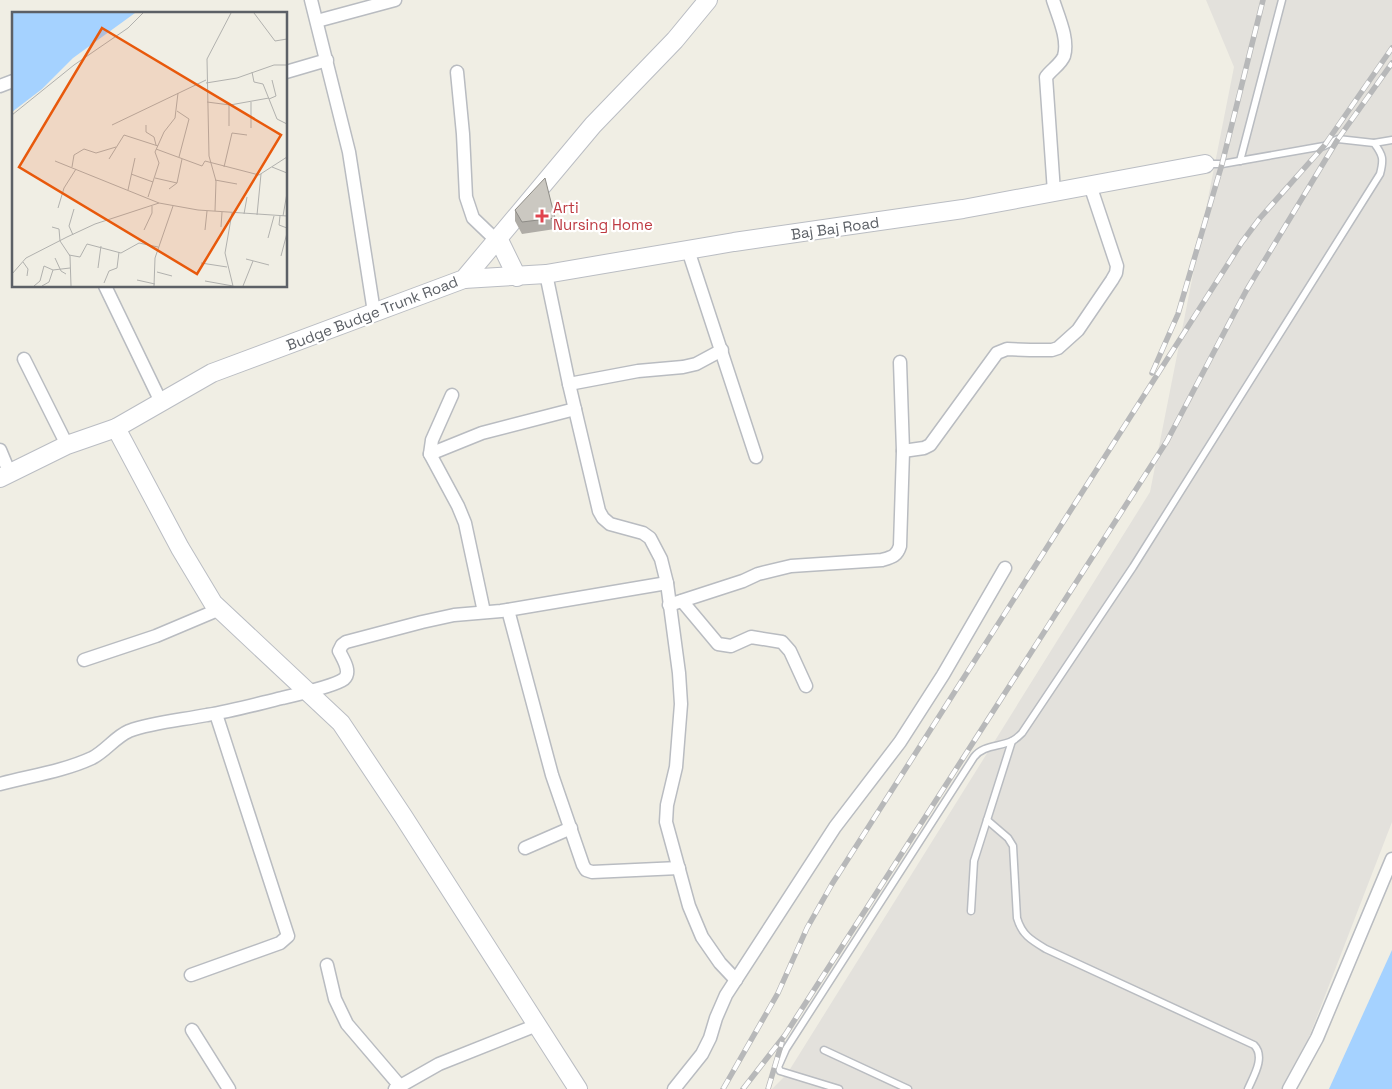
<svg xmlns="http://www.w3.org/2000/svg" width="1392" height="1089" font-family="'Space Grotesk',sans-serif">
	<rect width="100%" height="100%" fill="#f0eee4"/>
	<path fill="#e3e1dc" d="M1206,0H1392V822L1289,1089H772L787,1074L1150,492L1234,67Z"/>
	<path fill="#a5d2ff" d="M1392,950V1089H1329Z"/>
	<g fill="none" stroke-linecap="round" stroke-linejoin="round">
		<g stroke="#b9bcc1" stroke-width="9">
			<g id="lane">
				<path d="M1374,143L1392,140"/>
				<path d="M1240,161L1282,0"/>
				<path d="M987,820L1008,838L1013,846L1017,918C1022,935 1031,940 1046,949L1254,1045C1266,1057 1253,1077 1248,1089"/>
				<path d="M971,911L974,861L1012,741"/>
				<path d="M824,1050L908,1089"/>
				<path d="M839,1089L780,1071L778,1067L786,1049L974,757C983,745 999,747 1012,741C1016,739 1019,736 1022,733L1133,567L1380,174C1384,159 1383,155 1374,143L1338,139L1324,146L1222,164H1206"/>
			</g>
		</g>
		<g stroke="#b9bcc1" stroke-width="15">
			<g id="street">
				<path d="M311,0L349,152L374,312"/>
				<path d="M1053,0C1058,16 1069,39 1064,56C1061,64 1051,70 1046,77L1054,192"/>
				<path d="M317,21L395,0"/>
				<path d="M286,72L327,60"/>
				<path d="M457,72L463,134L466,197L473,218L496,240"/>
				<path d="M0,86L13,81"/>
				<path d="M688,250L756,457"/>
				<path d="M546,274L569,384L599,511L603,518L610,524L643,533L650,538L661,559L667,583L679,673L681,704L676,767L667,805L666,822L689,906L702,937L720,963L736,980"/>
				<path d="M105,286L161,402"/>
				<path d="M24,359L67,445"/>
				<path d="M569,384L638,371L683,367L696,364L722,350"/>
				<path d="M452,395L432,440L430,454L458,506L465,523L484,612"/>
				<path d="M0,450L10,474"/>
				<path d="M903,451L924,448L930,445L997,353L1007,349L1030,350H1052L1058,348L1078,330L1112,280L1116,273L1117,266L1090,185"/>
				<path d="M430,454L482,433L575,409"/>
				<path d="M682,601L718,644L731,646L751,637L782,642L790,651L806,686"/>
				<path d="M669,605L743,581L758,574L791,566L882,560C892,557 897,556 900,546L903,451L900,362"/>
				<path d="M508,610L552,775L583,865L586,870L592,872L679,868"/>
				<path d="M84,660L156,636L220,609"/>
				<path d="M0,784C30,776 64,771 92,758C106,751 115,737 129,731C153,722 182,720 207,715C232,711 257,704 282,698C295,695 335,686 344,679C352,672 343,659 339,651L342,645L346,642L422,622L454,615L501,611L667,583"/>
				<path d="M525,848L571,828"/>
				<path d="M327,965L335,999L347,1024L400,1086"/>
				<path d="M191,975L280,943L288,936L216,714"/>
				<path d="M192,1030L229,1089"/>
				<path d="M395,1089L439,1064L537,1025"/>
				<path d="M674,1089L702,1054L710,1038L716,1018L726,995L835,827L900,742L943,675L1005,568"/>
				<path d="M1289,1089L1317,1038L1392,859"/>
			</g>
		</g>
		<g stroke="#babdc3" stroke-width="20">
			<g id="secondary">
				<path d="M498,238L517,277"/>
				<path d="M464,279L546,274L734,242L963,209L1205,164"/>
				<path d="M116,428L180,548L213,603L341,723L403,816L578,1089"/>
				<path d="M0,478L67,445L116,428L212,373L464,279L593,125L675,40L708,0"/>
			</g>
		</g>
		<use href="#lane" stroke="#fff" stroke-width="6"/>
		<use href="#street" stroke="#fff" stroke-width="12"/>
		<use href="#secondary" stroke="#fff" stroke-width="18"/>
		<g stroke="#b7b8b9" stroke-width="5.5">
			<g id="rail">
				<path d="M1152,373L1178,314L1222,164L1263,0"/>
				<path d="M723,1089L778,993L807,928L832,884L1242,242L1260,218L1324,146L1392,48"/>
				<path d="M743,1089L785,1035L1167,441L1246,291L1338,139L1392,63"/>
				<path d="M768,1089L782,1042"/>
			</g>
		</g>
		<use href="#rail" stroke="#fff" stroke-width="4" stroke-dasharray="11" stroke-linecap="butt"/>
	</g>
	<path fill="#afaca6" d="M515,210L555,218V229L522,234L515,221Z"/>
	<path fill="#cbc8c1" stroke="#8e8c87" d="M545,178L555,218L522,222L515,210Z"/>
	<path fill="#e0444e" stroke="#fff" stroke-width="2" d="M539.5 208.5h5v5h5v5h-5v5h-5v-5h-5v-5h5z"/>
	<g text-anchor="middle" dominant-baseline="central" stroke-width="4.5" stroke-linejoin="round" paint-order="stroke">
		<g font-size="15" fill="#be3a42" stroke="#fff" text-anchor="start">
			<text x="553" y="207">Arti<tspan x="553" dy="17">Nursing Home</tspan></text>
		</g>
		<g font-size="15" fill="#5c6066" stroke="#fff">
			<text transform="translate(835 228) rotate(-8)">Baj Baj Road</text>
			<text transform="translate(372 313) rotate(-21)">Budge Budge Trunk Road</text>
		</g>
	</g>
	<g transform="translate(12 12)">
		<rect width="275" height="275" fill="#f0eee4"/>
		<path d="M0,1H123L61,46L30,77L0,100Z" fill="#a5d2ff"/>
		<path fill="none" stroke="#b1b1ae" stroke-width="1" d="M242,1L263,29L275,27M240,60L242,70L251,72L265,107L275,112M194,71L225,66L262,53H275M257,87L264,84L260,68M195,90L218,93L257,86M239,90V116M217,93V114M165,99L177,107L167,145M0,103L62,53L116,16L131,1M100,113L194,68M134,113V120L142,125L144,133M144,137L190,154L193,149L247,163L275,145M97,147L112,123L146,134M43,149L147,191M60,155L62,143L72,137L84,141L104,135M212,155L220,121L235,123M260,155L275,161M119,162L141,170M143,166L165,171M203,168L225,172M157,177L165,171L170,147M116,178L123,146M136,185L147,151L143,140L152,120L163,106L166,81M46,196L52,176L64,157M203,199L204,169L197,144L195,47L219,1M220,201L213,241L221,274M232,202L235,185M245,203L249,162M268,204L267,213L275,216M271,204L275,181M40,215L47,217L48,229L58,244L59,274M209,215L210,200M132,218L140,201V194M193,218L195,199M61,223L57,214L62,197M256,226L262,204M57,243L68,245L75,232L109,241L127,231L146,235M269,244L275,221M43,246L49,259L54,262M234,247L257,253M11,250L16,257L15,264M189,251L215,255M86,256L89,234M145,260L160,264M0,262L14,246L55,225L83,212L147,191L186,198L275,204M125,268L143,272M193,269L221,274M92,271L97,259L105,256L107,240M22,274L28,269L32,254L41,258L58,256M30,274L37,270L41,258M142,274L143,246L161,194M231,274L241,249"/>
		<path fill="#e8590c" fill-opacity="0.15" stroke="#e8590c" stroke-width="2.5" d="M90,16L269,123L185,262L7,155Z"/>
		<rect width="275" height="275" fill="none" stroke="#5c6066" stroke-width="2.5"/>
	</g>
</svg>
